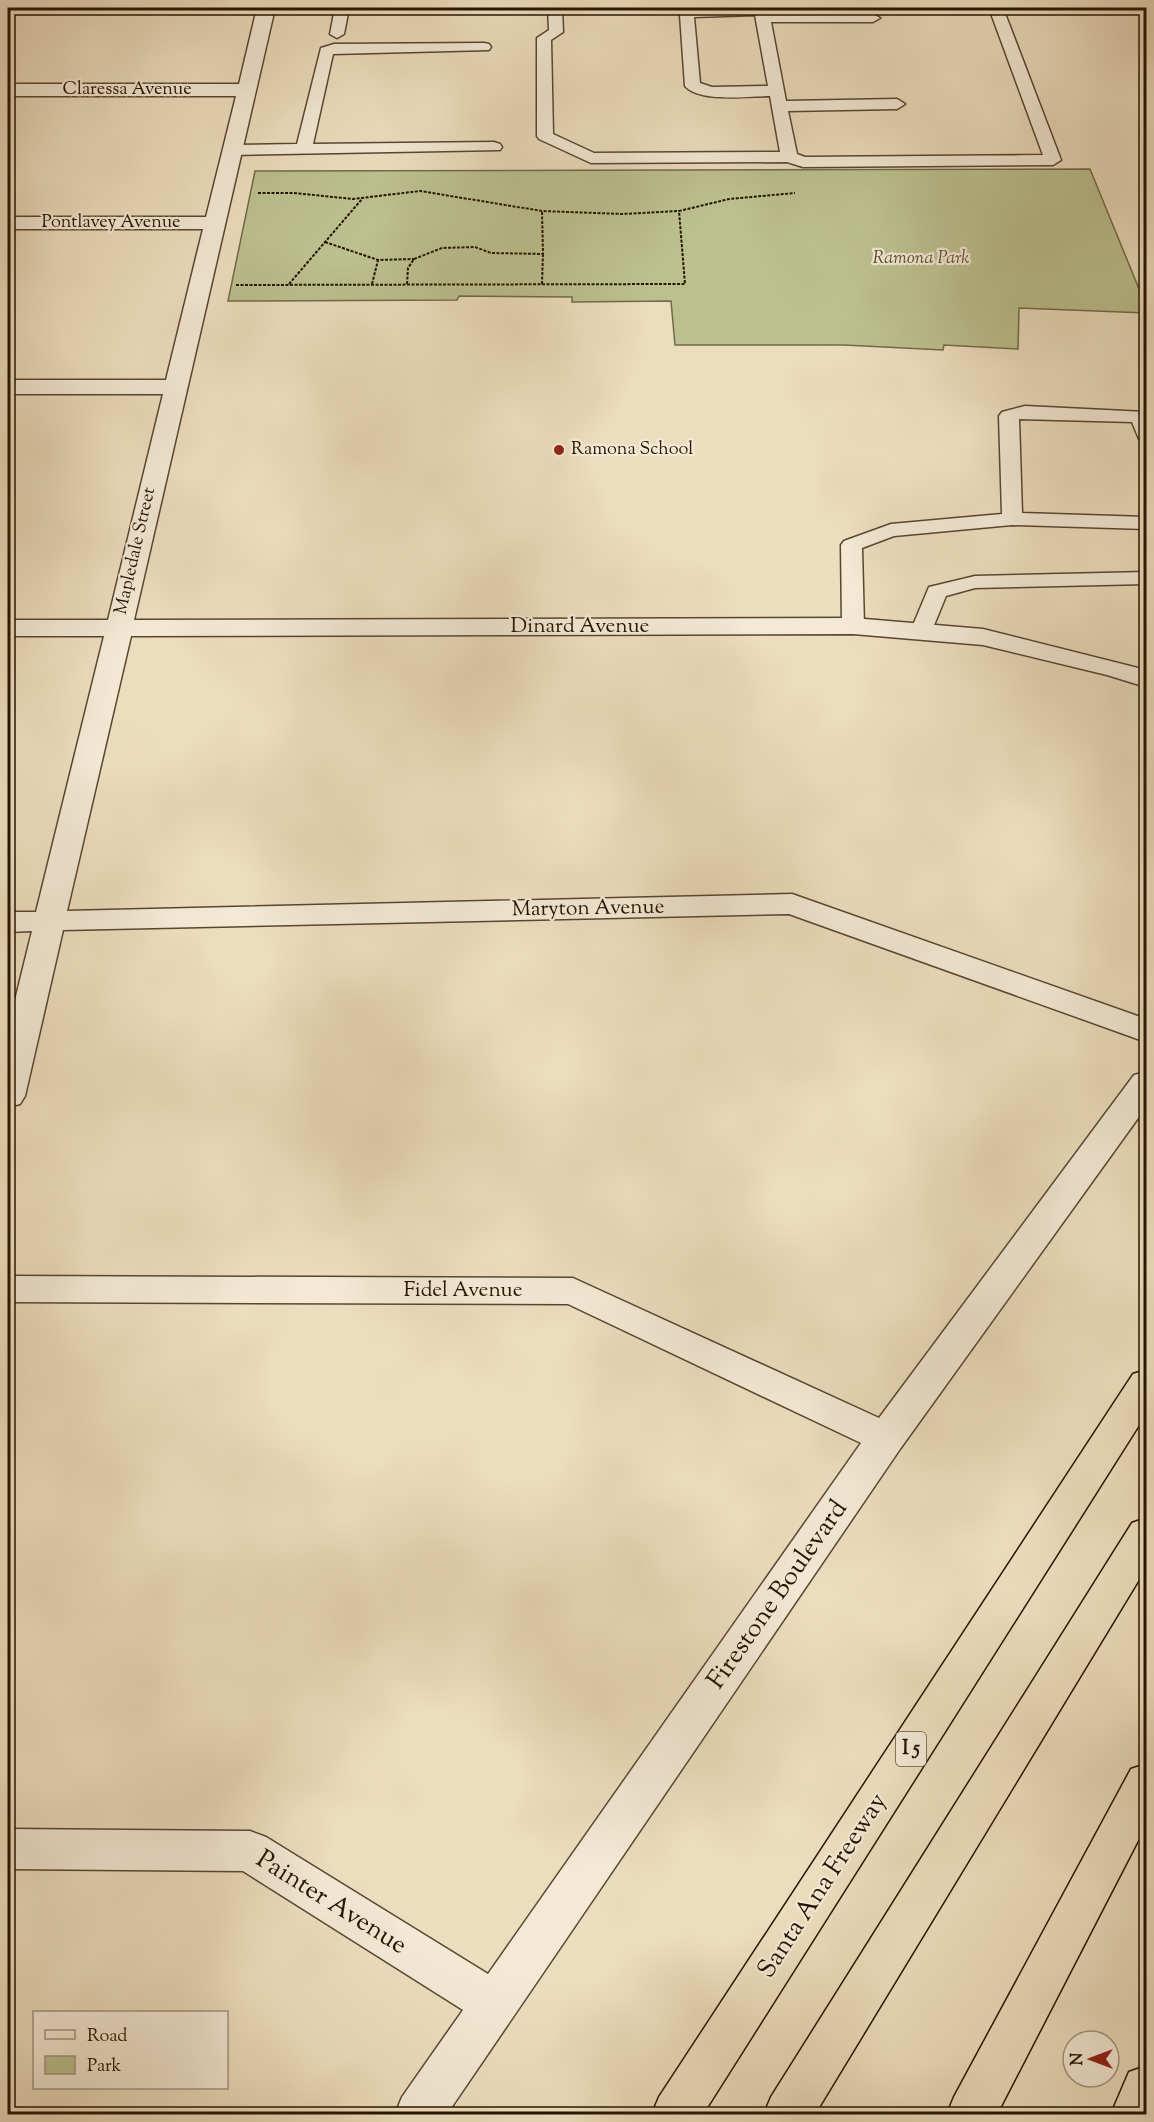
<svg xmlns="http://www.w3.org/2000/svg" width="1154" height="2122" font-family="'Sorts Mill Goudy',serif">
	<rect width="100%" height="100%" fill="#ecddbe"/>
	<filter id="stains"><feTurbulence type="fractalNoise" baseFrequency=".00333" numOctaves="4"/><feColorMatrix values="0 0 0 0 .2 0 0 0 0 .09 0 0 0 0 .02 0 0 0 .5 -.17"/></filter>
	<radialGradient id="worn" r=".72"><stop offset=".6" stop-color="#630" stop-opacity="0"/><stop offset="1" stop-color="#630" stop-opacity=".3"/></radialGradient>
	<path fill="#bcc08f" stroke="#706a48" stroke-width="1.5" d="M1090,169L1146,306V313L1019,308L1018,349L944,345L943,350L844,345H675L671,301L572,302V297L459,296L457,300L228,301L255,171Z"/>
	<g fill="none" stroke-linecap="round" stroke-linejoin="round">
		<g stroke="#574630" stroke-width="3">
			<g id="service">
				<path d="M335,8H349L344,34L337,38L330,34Z"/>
				<path d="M548,8H562L563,32L551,40L553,134L594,153L780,152L770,96C749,96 700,103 685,86L680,15C692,2 749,8 768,8L769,14H873L880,18L873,22H771L786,101L897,99L905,104L897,109L788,111L797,154L805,157L1043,155L989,8H1003L1061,160L1053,165L803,167L787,162L591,163L539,139L537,136V38L549,30ZM755,15L768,86L712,87L700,83L694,17Z"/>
				<path d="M484,43L489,44L491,47L489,50L333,54L313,144L494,142L500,144L502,147L500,150L232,155L224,150L232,145L297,144L321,48L334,44Z"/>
				<path d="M1025,406L1146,412V441L1139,439L1132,422L1019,419L1022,513L1146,517V529L1012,525L894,536L862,548L864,626L861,631L853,633L845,631L842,626L841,545L844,541L891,524L1002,514L999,416L1002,412Z"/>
				<path d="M1146,572V584L975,588L946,596L930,635L922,637L914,635L911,630L929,587L975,576Z"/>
			</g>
		</g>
		<g stroke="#574630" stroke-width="3">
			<g id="minor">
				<path d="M257,8H275L134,620L853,618L983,629L1146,670V687L1107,675L983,645L853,634L131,636L67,911L792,894L1146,1019V1042L789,914L63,930L25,1096L20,1104L8,1107V1029L32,931L8,932V912H36L104,636H8V620H108L163,394H8V380H166L203,229H8V217H206L236,96H8V84H239Z"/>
				<path d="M1146,1072V1107L900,1449L447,2114H395L402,2097L463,2010L243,1871L8,1869V1829L250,1831L266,1837L488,1974L861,1443L568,1304L8,1302V1276L573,1278L879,1418L1134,1075Z"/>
			</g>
		</g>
		<g stroke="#251401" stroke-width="3">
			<g id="motorway">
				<path d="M1146,1370V1414L703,2114H652L659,2097L1133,1374Z"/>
				<path d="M1146,1518V1568L815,2114H764L771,2097L1132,1523Z"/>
				<path d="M1146,1764V1825L997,2114H947L954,2097L1131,1769Z"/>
				<path d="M1146,2066V2114H1111L1129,2072Z"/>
			</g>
		</g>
		<g stroke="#251401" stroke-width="2" stroke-dasharray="3 1.5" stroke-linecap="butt">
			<path d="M258,193H294L353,199L420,191L542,211L622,214L679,211"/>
			<path d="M325,242L378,260L414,259"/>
			<path d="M289,284L362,199"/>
			<path d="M372,284L378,260"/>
			<path d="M407,284L408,268L414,259L442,248L475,247L491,253L543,254L542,211"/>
			<path d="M542,284L543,254"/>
			<path d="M236,285L685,284L679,211L729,199L795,193"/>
		</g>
		<use href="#service" fill="#f3e9d5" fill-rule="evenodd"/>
		<use href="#minor" fill="#f3e9d5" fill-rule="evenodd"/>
		<use href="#motorway" fill="#ecddbe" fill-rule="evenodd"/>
	</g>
	<circle fill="#8f2418" stroke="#f3e9d5" stroke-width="2" cx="559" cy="450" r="6"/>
	<g text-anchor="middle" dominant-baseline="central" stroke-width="4.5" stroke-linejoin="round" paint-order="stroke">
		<g font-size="18" fill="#251401" stroke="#f3e9d5">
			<text x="127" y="90">Claressa Avenue</text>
			<text x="111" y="223">Pontlavey Avenue</text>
			<text transform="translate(136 551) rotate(-77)">Mapledale Street</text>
		</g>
		<g font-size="18" font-style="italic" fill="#5a5033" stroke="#f3e9d5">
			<text x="921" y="259">Ramona Park</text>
		</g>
		<g font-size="18" fill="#251401" stroke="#f3e9d5" text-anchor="start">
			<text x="571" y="450">Ramona School</text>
		</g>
		<rect fill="#f3e9d5" stroke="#635441" stroke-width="1.5" x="896" y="1732" width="30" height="34" rx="4.5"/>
		<g font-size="20" font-weight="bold" fill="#251401">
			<text x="911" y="1749">I 5</text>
		</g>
		<g font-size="21" fill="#251401" stroke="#f3e9d5">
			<text x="580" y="627">Dinard Avenue</text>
			<text transform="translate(588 909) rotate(-1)">Maryton Avenue</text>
			<text x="463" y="1291">Fidel Avenue</text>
		</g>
		<g font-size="26" fill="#251401" stroke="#f3e9d5">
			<text transform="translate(778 1595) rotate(-55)">Firestone Boulevard</text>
			<text transform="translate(823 1886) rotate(-57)">Santa Ana Freeway</text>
			<text transform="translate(331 1903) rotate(32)">Painter Avenue</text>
		</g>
	</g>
	<rect width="1154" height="2122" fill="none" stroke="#ecddbe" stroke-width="30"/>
	<rect x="9" y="9" width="1136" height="2104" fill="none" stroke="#251401" stroke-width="3"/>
	<rect x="15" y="15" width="1124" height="2092" fill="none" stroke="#251401" stroke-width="1.5"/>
	<rect x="33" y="2011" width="195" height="78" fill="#f3e9d5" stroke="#a19480" stroke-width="1.5"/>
	<rect x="45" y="2030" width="30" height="9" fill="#f3e9d5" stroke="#a19480" stroke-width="1.5"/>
	<text x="87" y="2041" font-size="18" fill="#251401">Road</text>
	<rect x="45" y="2056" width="30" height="18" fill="#bcc08f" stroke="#a19480" stroke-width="1.5"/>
	<text x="87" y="2071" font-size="18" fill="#251401">Park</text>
	<g transform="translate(1091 2059) rotate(270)"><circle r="28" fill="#f3e9d5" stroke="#a19480" stroke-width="1.5"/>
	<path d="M0-4.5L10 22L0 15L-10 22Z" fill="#8f2418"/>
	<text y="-9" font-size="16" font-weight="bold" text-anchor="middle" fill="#251401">N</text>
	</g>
	<rect width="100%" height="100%" filter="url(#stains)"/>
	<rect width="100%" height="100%" fill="url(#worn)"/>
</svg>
